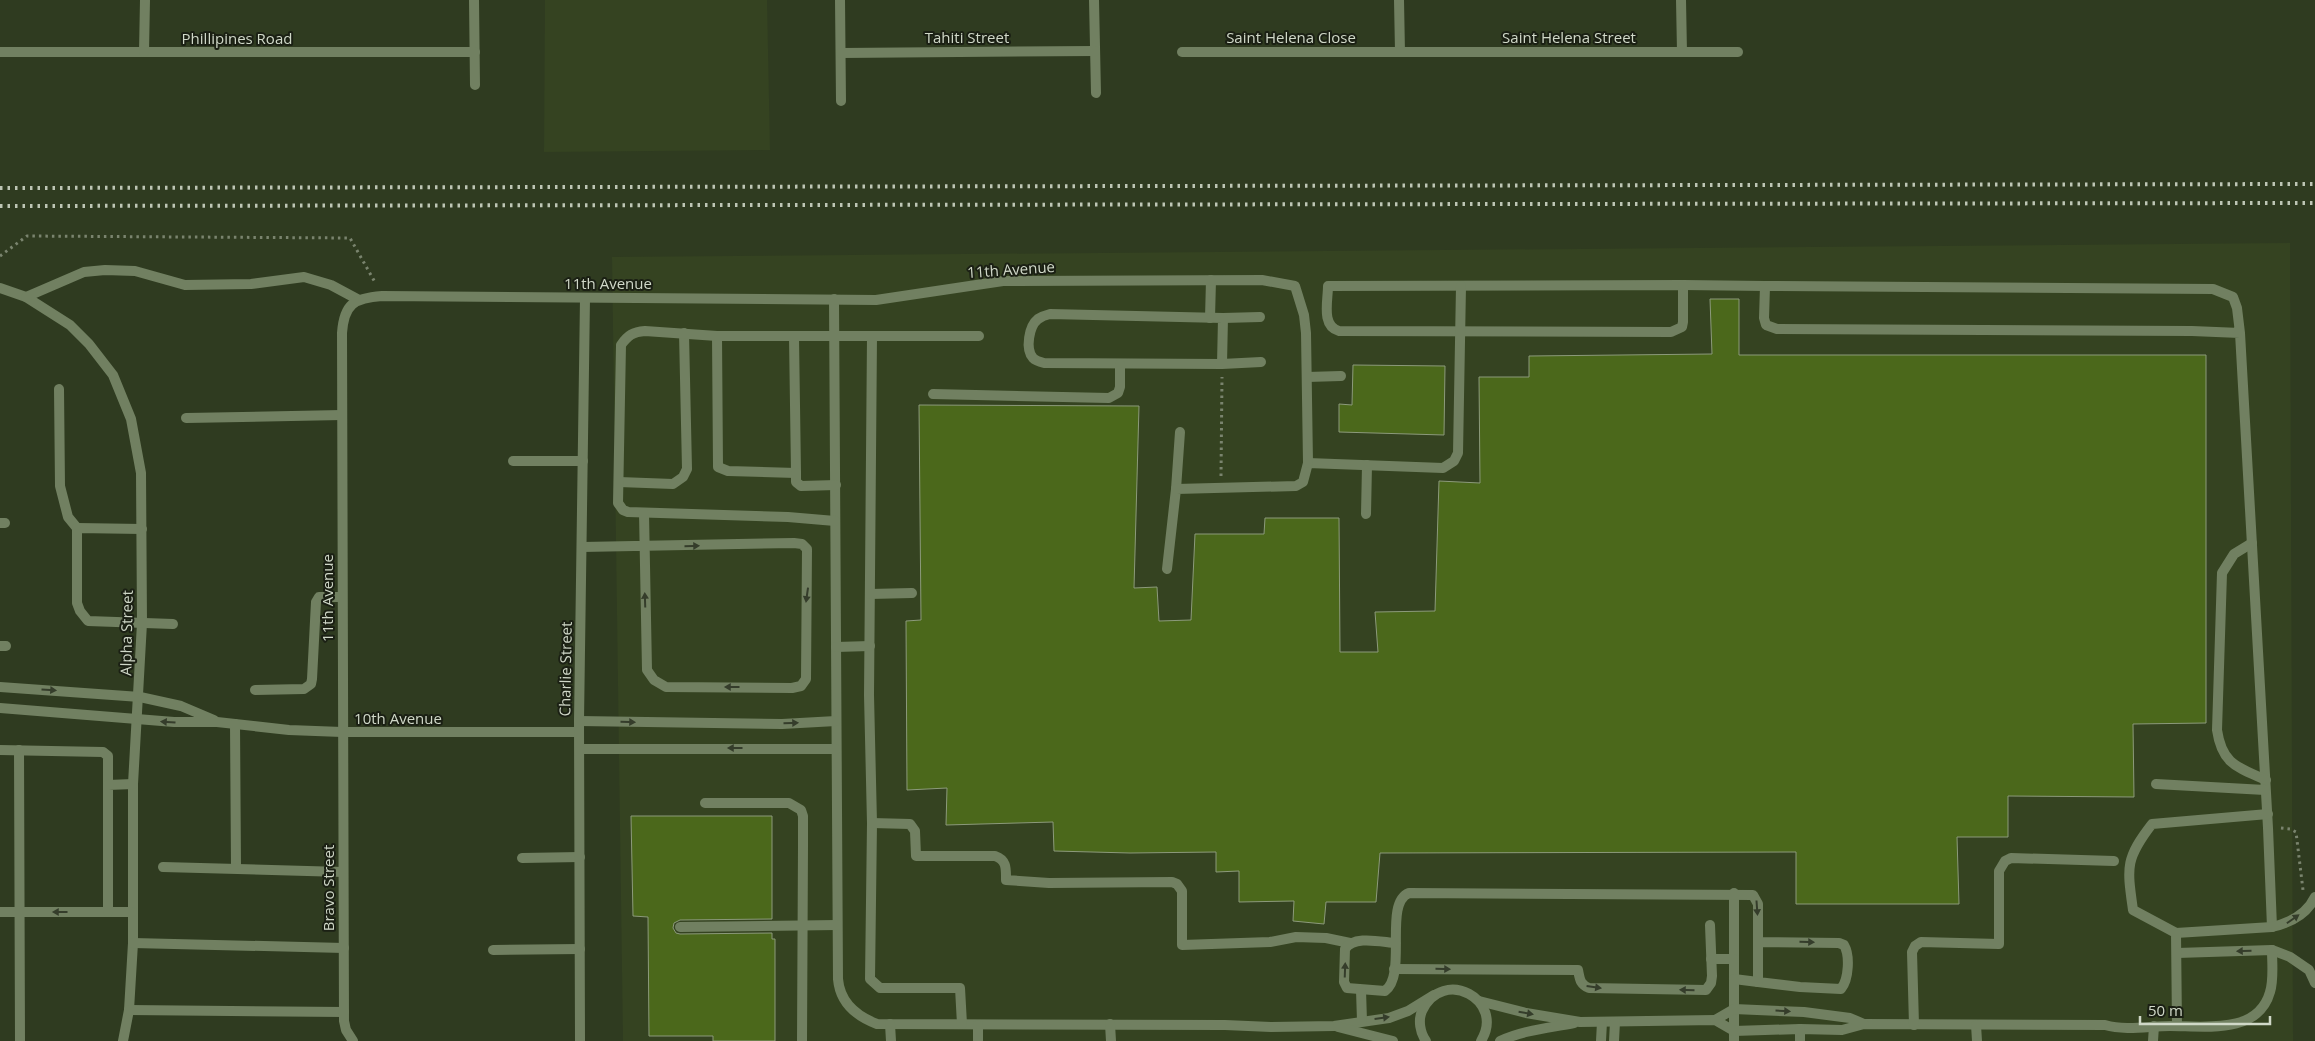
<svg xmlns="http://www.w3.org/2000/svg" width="2315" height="1041" font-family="'Open Sans',sans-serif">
	<rect width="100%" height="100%" fill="#2f3b20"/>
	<g fill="#354321">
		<path d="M545,0H767L770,150L544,152Z"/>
		<path d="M2290,243L2293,1041H623L612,257Z"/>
	</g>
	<g fill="#4b681b" stroke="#8c9a7b">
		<path d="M1710,299H1739V355H2206V723L2133,724L2134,797L2008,796V837H1957L1959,904H1796V852L1380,853L1376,902H1326L1324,924L1293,921L1294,901L1239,902V871L1216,872V852L1130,853L1054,851L1053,822L946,825L947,788L907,790L906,621L921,620L919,405L1139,406L1134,588L1157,587L1159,621L1191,620L1195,534H1264L1265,518H1339L1340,652H1378L1375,612L1435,611L1439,481L1480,483L1479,377H1529V356L1712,354Z"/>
		<path d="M1353,365L1445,366L1444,435L1339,432V404L1352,405Z"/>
		<path d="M631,816H772V919L680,920L674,923L673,928L676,933L680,934L772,933V939H775V1041H713V1036H649L648,917L633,916Z"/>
	</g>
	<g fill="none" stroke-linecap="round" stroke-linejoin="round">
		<g stroke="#7a846e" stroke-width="3" stroke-dasharray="2.5 4" stroke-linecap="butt">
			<path d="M0,256L27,236L350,238L376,284"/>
			<path d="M1221,476L1222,377"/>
			<path d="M2281,828L2290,829L2296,832L2303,890"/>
		</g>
		<g stroke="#718061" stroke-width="10">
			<path d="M1683,285V322L1682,327L1671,332L1339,331C1321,326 1328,301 1328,286Z"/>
			<path d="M1683,285L1765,286"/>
			<path d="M0,288L26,297L70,325L89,344L113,375L131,419L141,473L142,623L133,784V943L129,1010L123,1041"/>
			<path d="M26,297L84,272L105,270L135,271L185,285L251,284L304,277L331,285L359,300"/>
			<path d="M834,299L838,979C840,1003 856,1016 877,1024L1225,1025L1271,1027L1334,1026L1389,1018L1408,1011L1434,995"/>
			<path d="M1210,318L1211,280"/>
			<path d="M1223,318L1260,317"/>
			<path d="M2240,333L2192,331L1777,329L1766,325L1764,318L1765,286L2213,289L2233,297L2237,308L2240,333L2268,828L2272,927"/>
			<path d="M717,336L718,467L728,471L796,473L794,337"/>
			<path d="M872,336L869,695L872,823L870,979L880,988H960L962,1024"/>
			<path d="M1222,364L1223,318L1050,314C1046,315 1041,317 1038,319C1029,326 1025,349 1033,358C1036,361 1040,362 1044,363L1222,364L1261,362"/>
			<path d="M1307,377L1341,376"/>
			<path d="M59,389L60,486L68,517L77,528"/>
			<path d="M933,394L1109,398L1118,393L1120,387V364"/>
			<path d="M186,418L342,415"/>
			<path d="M513,461H583"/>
			<path d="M796,473V482L801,486L836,485"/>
			<path d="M619,482L673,484L683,477L687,469L684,333"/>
			<path d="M1176,489L1180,432"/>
			<path d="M1366,514L1367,465"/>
			<path d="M835,521L788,517L628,512L623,510L618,503L621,345C628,335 633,332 645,331L717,336H979"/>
			<path d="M0,523H5"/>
			<path d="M142,529L77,528V603L80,611L88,621L173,624"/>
			<path d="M2252,543L2234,554L2222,573L2217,730C2222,764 2237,767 2266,780"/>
			<path d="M582,547L794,543L802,544L807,549L806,679L801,686L792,688L666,687L654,680L647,670L644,513"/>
			<path d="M1167,569L1176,489L1296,486L1303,482L1308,463L1443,468L1454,461L1458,453L1461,286"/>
			<path d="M870,594L912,593"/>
			<path d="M0,646H6"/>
			<path d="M836,647L870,646"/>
			<path d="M0,687L140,697L181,706L214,720"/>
			<path d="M255,690L304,689L311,684L312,679L316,602L319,597H342"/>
			<path d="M0,708L174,722H217L289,730L342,732H579"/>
			<path d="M579,721L782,724L836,721"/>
			<path d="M235,724L236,868"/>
			<path d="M580,749H836"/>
			<path d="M0,750L103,752L108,756V785"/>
			<path d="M19,750L20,1041"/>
			<path d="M2156,784L2265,790"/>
			<path d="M705,803H789L801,810L803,816V846L802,1041"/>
			<path d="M872,823L910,824L915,831L916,856H995C1007,860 1006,869 1006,880L1049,883L1172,882L1177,884L1182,891V945L1270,942L1296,937L1326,938L1350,943"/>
			<path d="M522,858L580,857"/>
			<path d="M163,867L343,872"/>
			<path d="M1734,893V1041"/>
			<path d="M0,912H132"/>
			<path d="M108,912V785L133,784"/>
			<path d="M680,927L837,925"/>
			<path d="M2176,933L2272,927C2289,923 2307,914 2315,897"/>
			<path d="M133,943L344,948"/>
			<path d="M1396,943C1381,942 1354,935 1345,949L1344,982L1347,988L1385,991C1408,974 1383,903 1409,893L1753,895L1758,904V982L1800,987L1841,989C1849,979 1850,955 1844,945L1839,943L1758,942"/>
			<path d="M493,950L580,949"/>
			<path d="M2177,953L2272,950L2290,957L2309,970L2315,983"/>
			<path d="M1711,959H1734"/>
			<path d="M1394,969L1578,970C1580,980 1580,984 1589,988L1706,990L1711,983L1712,976L1710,925"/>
			<path d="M1734,979L1758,982"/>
			<path d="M1361,990L1362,1021"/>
			<path d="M1479,1001L1526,1013L1580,1022L1715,1020L1734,1031L1800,1029L1842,1030L1864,1024L2105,1025C2126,1031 2149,1026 2170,1026C2204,1026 2258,1035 2270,992C2274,979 2272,964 2272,950"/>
			<path d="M129,1010L344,1012"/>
			<path d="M1715,1020L1734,1009L1804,1012L1850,1018L1864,1024"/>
			<path d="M890,1024L891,1041"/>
			<path d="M1110,1024L1111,1041"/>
			<path d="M978,1025V1041"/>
			<path d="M1914,1025L1912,952L1915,946L1921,942L1999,944V871L2005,861L2011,858L2114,861"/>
			<path d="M1976,1025L1977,1041"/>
			<path d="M2177,1026L2176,933L2133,910C2127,867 2125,859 2152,824L2268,814"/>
			<path d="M1338,1027L1393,1041"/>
			<path d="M353,1041L346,1030L344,1021L342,333C344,304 354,298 382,296L876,300L1003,281L1262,280L1295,286L1304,315L1306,333L1308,463"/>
			<path d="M580,1041L579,721L585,298"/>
			<path d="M1426,1041C1420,1033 1418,1020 1422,1011C1443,966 1506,1000 1481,1041"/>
			<path d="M1500,1041C1524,1030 1549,1028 1574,1023"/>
			<path d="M1601,1041L1602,1022"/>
			<path d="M1614,1041L1615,1022"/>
			<path d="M1800,1041V1029"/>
			<path d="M2153,1041L2154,1026"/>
		</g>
		<g stroke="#718061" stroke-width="10">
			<path d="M474,0L475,85"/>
			<path d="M840,0L841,101"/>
			<path d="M1094,0L1096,93"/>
			<path d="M1399,0L1400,52"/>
			<path d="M1681,0L1682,52"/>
			<path d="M0,52H475"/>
			<path d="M144,52L145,0"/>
			<path d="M1182,52H1738"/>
			<path d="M841,53L1095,51"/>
		</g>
		<g stroke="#bec6b5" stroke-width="4" stroke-dasharray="2.5 5" stroke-linecap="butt">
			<path d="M0,188L2315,184"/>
			<path d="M0,206L2315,203"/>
		</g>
	</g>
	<defs><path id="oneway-solid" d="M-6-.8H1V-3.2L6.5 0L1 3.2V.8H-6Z" transform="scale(1.25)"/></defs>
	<g fill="#353d2b">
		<use href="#oneway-solid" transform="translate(692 546) rotate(-1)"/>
		<use href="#oneway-solid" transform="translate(807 595) rotate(98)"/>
		<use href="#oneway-solid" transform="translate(645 600) rotate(-92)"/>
		<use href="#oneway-solid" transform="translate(732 687) rotate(-180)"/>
		<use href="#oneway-solid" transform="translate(49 690) rotate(4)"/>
		<use href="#oneway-solid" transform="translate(168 722) rotate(-176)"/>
		<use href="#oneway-solid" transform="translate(628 722) rotate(1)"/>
		<use href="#oneway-solid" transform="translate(791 723) rotate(-2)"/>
		<use href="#oneway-solid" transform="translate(735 748) rotate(180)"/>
		<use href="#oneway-solid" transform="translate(1757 908) rotate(86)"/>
		<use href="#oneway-solid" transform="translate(60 912) rotate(180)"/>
		<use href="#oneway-solid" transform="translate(2293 919) rotate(-35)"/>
		<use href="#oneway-solid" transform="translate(1807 942) rotate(1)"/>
		<use href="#oneway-solid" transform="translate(2244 951) rotate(178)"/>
		<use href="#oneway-solid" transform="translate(1443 969) rotate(1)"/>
		<use href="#oneway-solid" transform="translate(1345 970) rotate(-88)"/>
		<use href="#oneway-solid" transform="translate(1594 987) rotate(8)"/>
		<use href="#oneway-solid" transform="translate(1687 990) rotate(-179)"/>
		<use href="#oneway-solid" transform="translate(1783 1011) rotate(3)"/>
		<use href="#oneway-solid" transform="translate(1526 1013) rotate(10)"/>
		<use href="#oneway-solid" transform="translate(1382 1018) rotate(-8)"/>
	</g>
	<g text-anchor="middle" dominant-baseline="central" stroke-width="4" stroke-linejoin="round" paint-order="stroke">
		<g font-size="15" fill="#d0d8c8" stroke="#1b2014">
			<text x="967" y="37">Tahiti Street</text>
			<text x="1291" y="37">Saint Helena Close</text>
			<text x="1569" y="37">Saint Helena Street</text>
			<text x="237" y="38">Phillipines Road</text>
			<text transform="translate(1011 269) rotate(-4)">11th Avenue</text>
			<text x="608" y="283">11th Avenue</text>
			<text transform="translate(327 598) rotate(-90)">11th Avenue</text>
			<text transform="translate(126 633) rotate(-89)">Alpha Street</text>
			<text transform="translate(565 669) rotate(-89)">Charlie Street</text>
			<text x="398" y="718">10th Avenue</text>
			<text transform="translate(328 888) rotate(-90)">Bravo Street</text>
		</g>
	</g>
	<path d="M2140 1016v8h130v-8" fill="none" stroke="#d0d8c8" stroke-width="2.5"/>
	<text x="2148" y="1016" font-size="15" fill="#d0d8c8" stroke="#1b2014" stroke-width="4" paint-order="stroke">50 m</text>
</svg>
